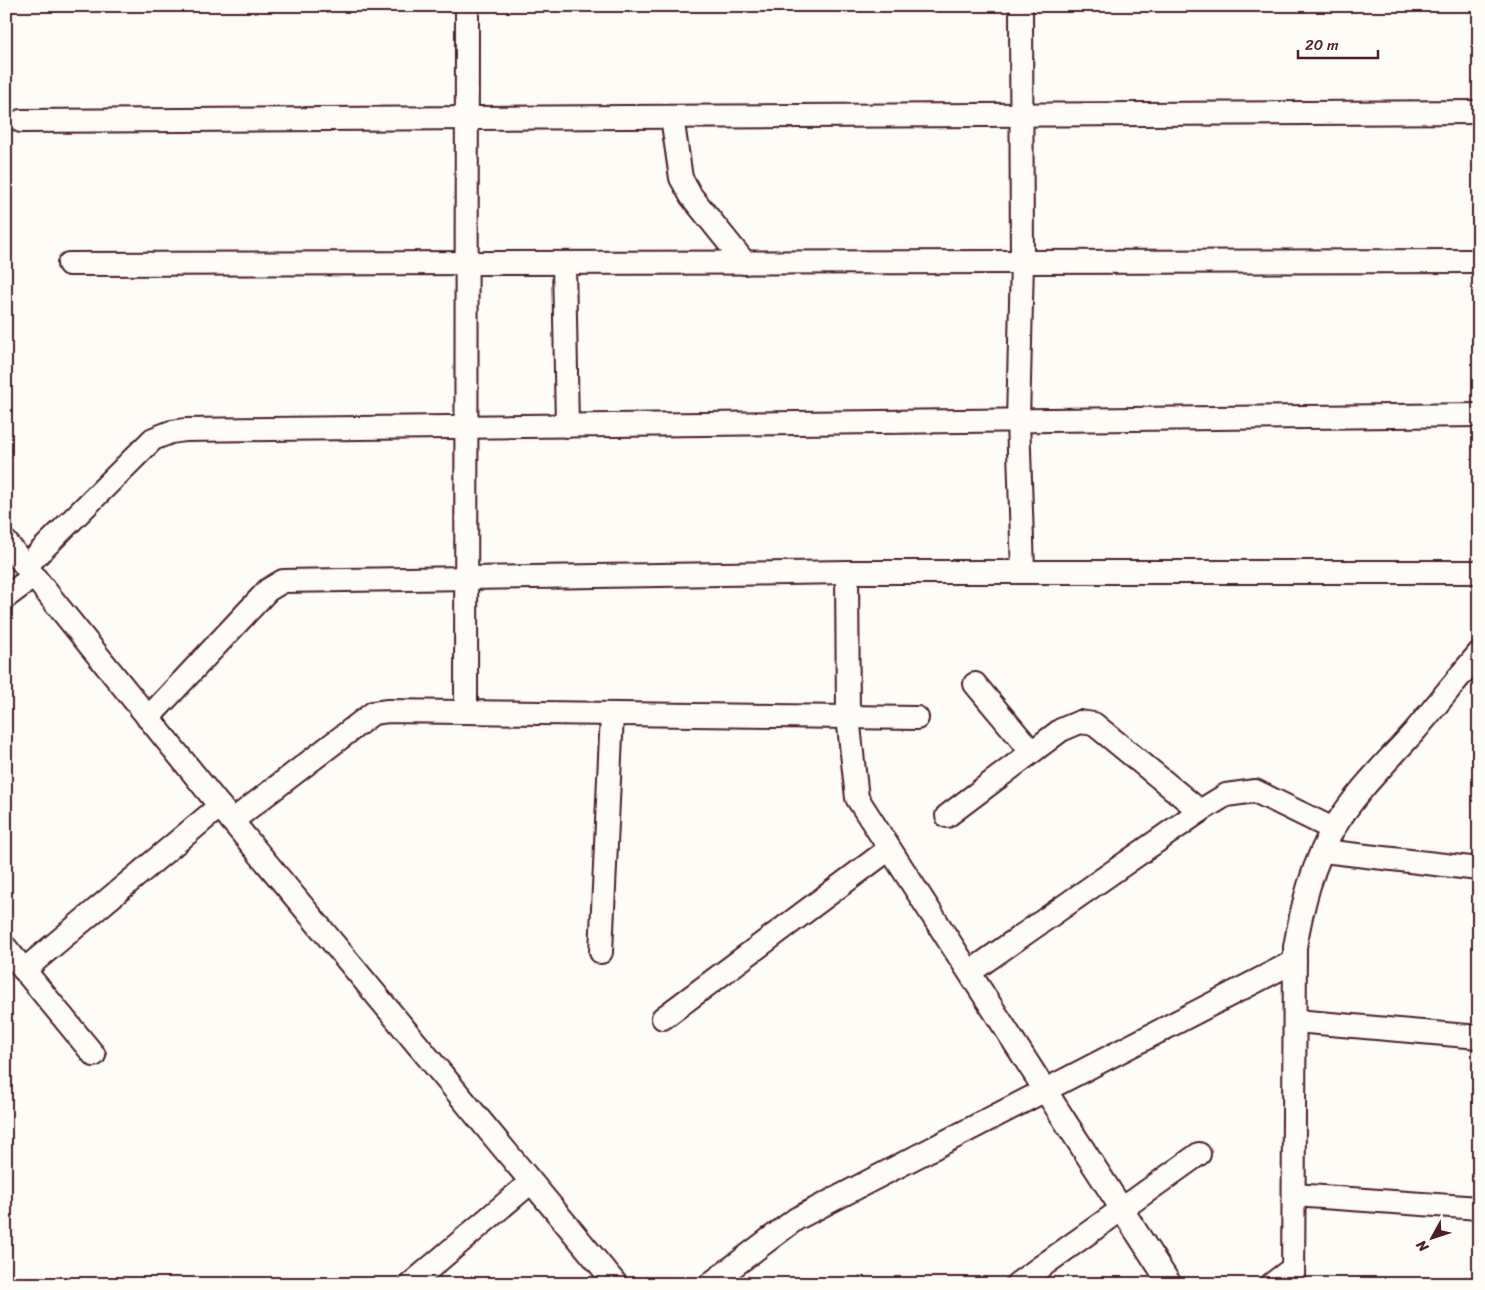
<svg xmlns="http://www.w3.org/2000/svg" width="1485" height="1290" font-family="Sriracha,sans-serif">
	<rect width="100%" height="100%" fill="#fdfcf7"/>
	<filter id="ink" filterUnits="userSpaceOnUse"><feTurbulence type="fractalNoise" baseFrequency=".02" numOctaves="2"/><feDisplacementMap in="SourceGraphic" scale="10" xChannelSelector="R" yChannelSelector="G"/><feConvolveMatrix kernelMatrix="1 2 1 2 8 2 1 2 1" color-interpolation-filters="sRGB"/></filter>
	<g filter="url(#ink)">
		<g fill="none" stroke-linecap="round" stroke-linejoin="round">
			<g stroke="#4a1f2b" stroke-width="26">
				<g id="street">
					<path d="M1021,6L1022,263L1018,420L1023,571"/>
					<path d="M672,117L681,178L691,196L745,263"/>
					<path d="M21,121C507,119 993,113 1479,112"/>
					<path d="M564,263L567,426"/>
					<path d="M69,264L1479,261"/>
					<path d="M6,542L232,821L616,1284"/>
					<path d="M26,566L153,439L171,432L185,430L1479,415"/>
					<path d="M847,572L848,717L857,798L1170,1284"/>
					<path d="M6,597L34,576"/>
					<path d="M975,684L1031,751"/>
					<path d="M466,712L467,6"/>
					<path d="M148,718L268,590L283,581L847,572H1479"/>
					<path d="M947,816L1061,730L1080,722L1094,724L1200,811"/>
					<path d="M232,821L373,713L388,711L917,718"/>
					<path d="M1323,851L1479,869"/>
					<path d="M6,948L94,1055"/>
					<path d="M601,952L612,714"/>
					<path d="M24,970L220,806"/>
					<path d="M970,972L1200,811L1226,795L1255,791L1333,829"/>
					<path d="M663,1018L889,849"/>
					<path d="M1296,1021L1479,1037"/>
					<path d="M1294,1195L1479,1208"/>
					<path d="M411,1284L531,1182"/>
					<path d="M710,1284L796,1219L1295,961"/>
					<path d="M1017,1284L1199,1154"/>
					<path d="M1272,1284L1293,1268"/>
					<path d="M1293,1284L1295,947C1302,907 1312,864 1334,828C1355,793 1386,763 1414,732C1436,706 1457,679 1479,653"/>
				</g>
			</g>
			<use href="#street" stroke="#fdfcf7" stroke-width="22"/>
		</g>
	</g>
	<rect width="1485" height="1290" fill="none" stroke="#fdfcf7" stroke-width="25"/>
	<rect x="12" y="12" width="1460" height="1265" fill="none" stroke="#4a1f2b" stroke-width="2" filter="url(#ink)"/>
	<g transform="translate(1432 1238) rotate(230)" stroke="#fdfcf7" stroke-width="4" paint-order="stroke">
	<path d="M0-4L9 19L0 12L-9 19Z" fill="#4a1f2b"/>
	<text y="-8" font-size="14" font-weight="bold" text-anchor="middle" fill="#4a1f2b">N</text>
	</g>
	<path d="M1298 50v8h80v-8" fill="none" stroke="#4a1f2b" stroke-width="2.5"/>
	<text x="1305" y="50" font-size="15" fill="#4a1f2b" stroke="#fdfcf7" stroke-width="4" paint-order="stroke">20 m</text>
</svg>
